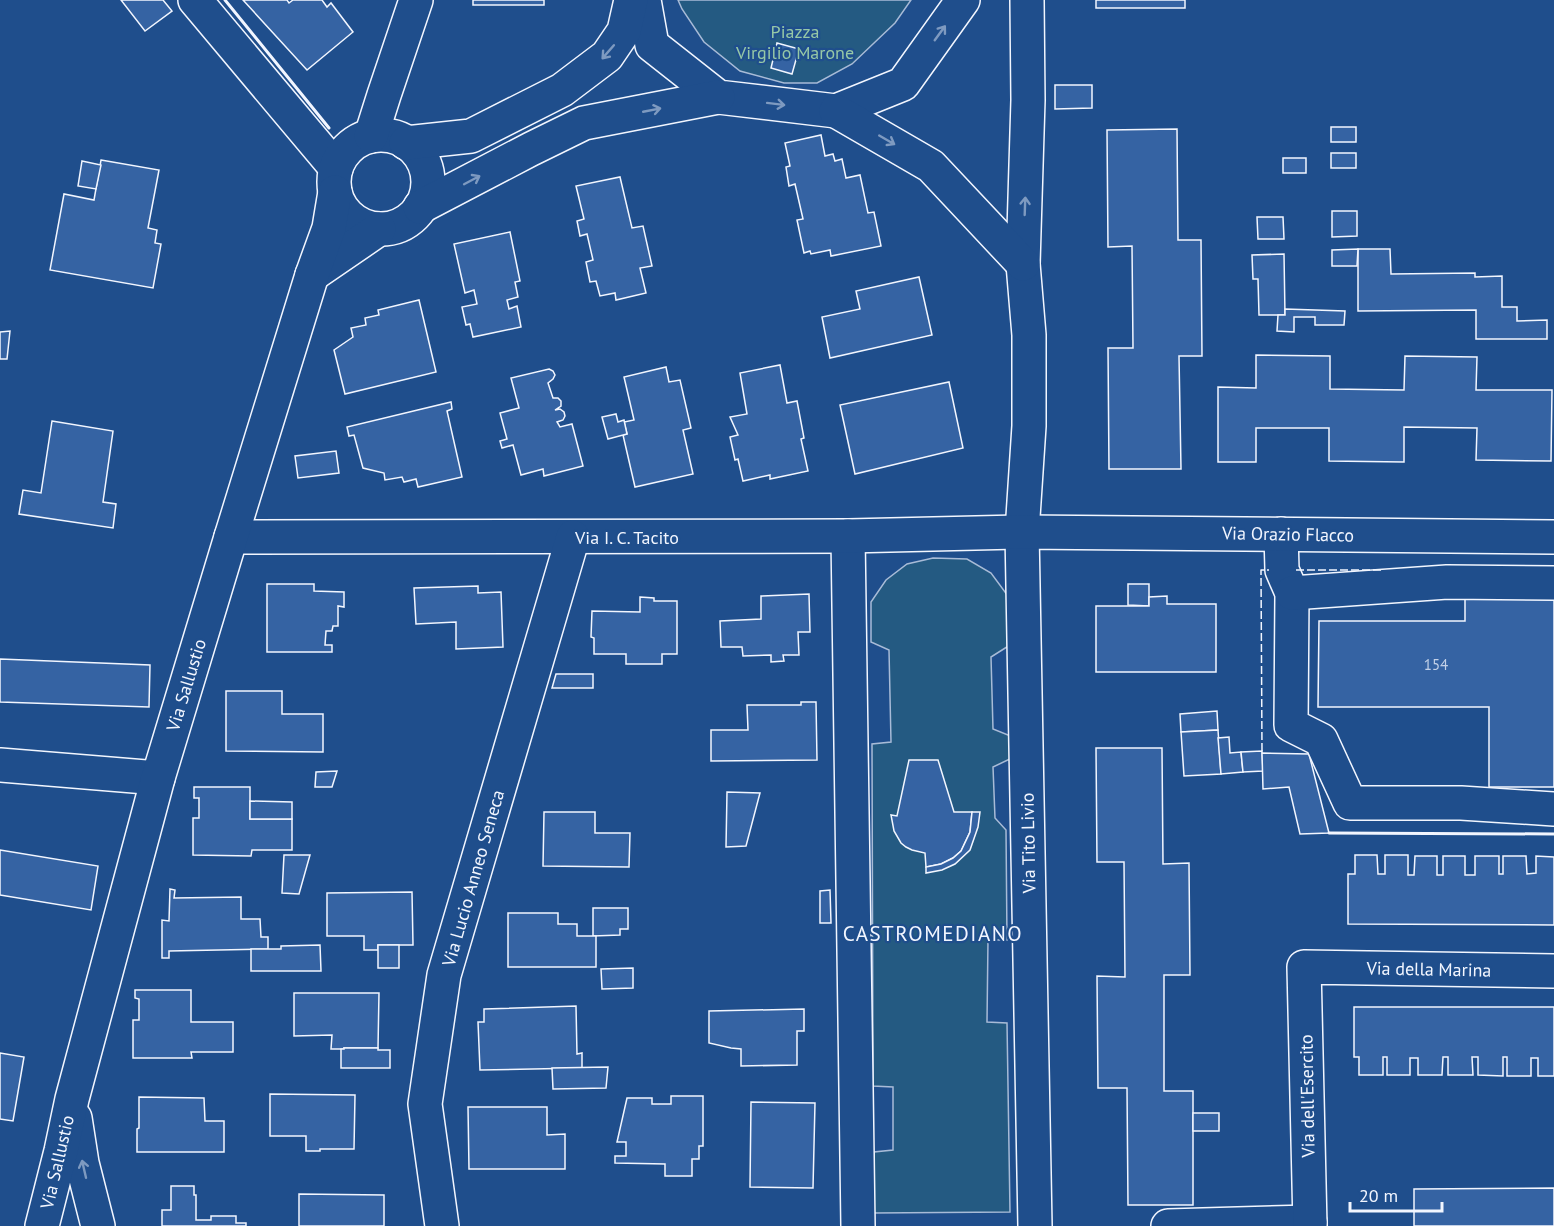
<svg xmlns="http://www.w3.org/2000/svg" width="1554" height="1226" font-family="'PT Sans',sans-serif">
	<rect width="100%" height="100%" fill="#1f4e8c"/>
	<g fill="#245a82" stroke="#a8bbd7" stroke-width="1.5">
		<path d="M678,0H911L895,23L852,64L817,83H784L740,71L704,42L682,9Z"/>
		<path d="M933,558L967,559L991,573L1008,596L1010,645L991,657L993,729L1013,737L1014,757L993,767L995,818L1006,830L1007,940H988L987,1022L1007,1023L1010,1212L873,1213L874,1152L893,1150V1087L873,1086L872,744L891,742L889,650L871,642V602L886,580L907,564Z"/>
	</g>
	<g fill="#3563a3" stroke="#f2f6ff" stroke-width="1.5">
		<path d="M121,0H163L172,11L145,31Z"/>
		<path d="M243,0H287L289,3L293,0H322L327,7L331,3L353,32L307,70Z"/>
		<rect x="473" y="0" width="71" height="5"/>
		<rect x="1096" y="0" width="89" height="8"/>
		<path d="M777,43L799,49L792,74L771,68Z"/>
		<path d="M1055,85H1092V108L1055,109Z"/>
		<rect x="1331" y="127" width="25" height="15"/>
		<path d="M1177,129L1178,240H1201L1202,356H1179L1181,469H1109L1108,348H1133L1132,246L1108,247L1107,130Z"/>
		<path d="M821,135L825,156L833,154L835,161L842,159L846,178L860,175L868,213L874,212L881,246L831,256L830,250L811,254L810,251L804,253L797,220L803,219L795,184L789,186L786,167L790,166L785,143Z"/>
		<rect x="1331" y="153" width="25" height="15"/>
		<rect x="1283" y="158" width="23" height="15"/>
		<path d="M101,160L159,170L148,228L157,230L155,243L161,244L153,288L50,270L64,194L94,200Z"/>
		<path d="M82,161L101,165L96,189L78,186Z"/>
		<path d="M620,177L632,228L643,226L652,266L640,268L646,293L616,300L615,293L600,296L596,281L590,282L586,262L593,260L587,234L580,236L577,221L584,219L576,186Z"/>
		<path d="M1332,211H1357V236L1332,237Z"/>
		<path d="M1257,217H1283L1284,239H1258Z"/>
		<path d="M510,232L520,281L515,282L518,297L507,300L509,309L517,306L521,327L473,337L470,324L466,325L462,307L477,304L474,290L465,293L454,244Z"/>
		<path d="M1358,249H1390L1391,274L1475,273V277L1502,276V307H1517V321L1547,320V339H1476V310L1358,311Z"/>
		<path d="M1358,249L1357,266H1332V250Z"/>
		<path d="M1284,254L1285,315H1259L1258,279H1253L1252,255Z"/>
		<path d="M919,277L932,335L830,358L822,317L860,309L856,291Z"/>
		<path d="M419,300L436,372L345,394L334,350L353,337L351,328L366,325L365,318L379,315L378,310Z"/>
		<path d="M1285,309L1345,311L1344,325H1315V317H1294V332L1277,331L1278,315H1285Z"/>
		<path d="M10,331L7,359H0V332Z"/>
		<path d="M1256,355L1330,356V389L1404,390L1405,356L1477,357L1476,390H1552L1551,461L1476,460L1477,428L1404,427V462L1329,461V428H1256V462H1218V387L1256,388Z"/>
		<path d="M780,365L787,403L797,401L804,438L801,439L808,471L770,479V475L743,481L738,459L735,460L730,437L738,435L730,417L747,414L740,373Z"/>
		<path d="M666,367L669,382L680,380L691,428L683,430L693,474L635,487L623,435L627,434L624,422L634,420L624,377Z"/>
		<path d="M549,369L553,371L555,375L553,379L548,383L553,398H558L561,401V406L555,410L560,409L564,412L565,416L563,420L557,422L560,427L572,424L583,466L544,476L543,469L521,475L513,445L502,448L500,441L507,439L500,413L519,408L511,378Z"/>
		<path d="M949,382L963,448L855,474L840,405Z"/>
		<path d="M451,402L452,409L447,411L462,477L418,487L416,479L404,482L402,477L385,480L384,473L363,468L354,435L349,436L347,427Z"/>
		<path d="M616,414L618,422L624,420L627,434L608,439L602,417Z"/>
		<path d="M52,421L113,431L103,502L116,504L113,528L19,514L23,490L41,493Z"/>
		<path d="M336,451L339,473L298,478L295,456Z"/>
		<path d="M267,584H314V591L344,592V607L338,606V626H333L332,631H326L325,645H332V652H267Z"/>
		<path d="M1128,584H1149V606L1128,605Z"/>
		<path d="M478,586V593L501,592L503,647L456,649V622L416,624L414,588Z"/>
		<path d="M809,594L810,632H798L799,655H783L784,661L771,662V655L743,656L742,647H721L720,621L761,619V596Z"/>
		<path d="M1167,596V604H1216V672H1096V606H1149V597Z"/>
		<path d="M1465,596H1554V787H1489V707H1318L1319,621H1465Z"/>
		<path d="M640,597L654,598V601H677V654H662V664H626V654H594V638L591,637L592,611L640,612Z"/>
		<path d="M0,659L150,665L149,707L0,702Z"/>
		<path d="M556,674H593V688H552Z"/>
		<path d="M226,691H282V714H323V752L226,751Z"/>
		<path d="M801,702H816L817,760L711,761V730H748L747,705H801Z"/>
		<path d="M1217,711L1218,730L1181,732L1180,714Z"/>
		<path d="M1218,730L1221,774L1184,776L1181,732Z"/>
		<path d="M1229,737L1230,753L1241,752L1243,772L1221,774L1218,738Z"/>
		<path d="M1096,748H1162L1163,864L1189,863L1190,975H1164V1091H1193V1205H1128L1127,1088H1098L1097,976L1125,977L1124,862H1097Z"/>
		<path d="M1262,751L1263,771L1243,772L1241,752Z"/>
		<path d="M1262,753L1309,754L1329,833L1300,834L1289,787L1263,789Z"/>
		<path d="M909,760H938L954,812H972L970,832L961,851L953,858L941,864L926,867L925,853L912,850L906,847L901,843L894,831L891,815L897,816Z"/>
		<path d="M337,771L332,787H315L316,772Z"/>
		<path d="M194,787H250V819H292V850H252L251,856L193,855V818H199V798H194Z"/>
		<path d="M727,792L760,793L746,846L726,847Z"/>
		<path d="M250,801L292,802V819H250Z"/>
		<path d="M544,812H595V833H630L629,867L543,866Z"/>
		<path d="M972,812H980L978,827L970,850L955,864L942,870L926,873V867L941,864L953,858L961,851L970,832Z"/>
		<path d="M0,850L98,866L91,910L0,895Z"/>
		<path d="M284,855H310L299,894L282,893Z"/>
		<path d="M1355,855H1377L1378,874H1385V855H1408V875H1414L1415,856H1437V875H1443V856H1465V875H1475V856H1499V874H1503V856H1526L1527,874L1536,873V856L1554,857V925L1348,924V874H1355Z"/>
		<path d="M170,889L175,890L174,898L241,897V919H260L261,937H268V949L169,951V958H162V920L169,921Z"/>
		<path d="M830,890L831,923H820V891Z"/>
		<path d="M412,892L413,945H378V950H364V936H327V893Z"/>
		<path d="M593,908H628V929H620V935L593,936Z"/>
		<path d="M508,913H558V924H577V936H596V967H508Z"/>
		<path d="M320,945L321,971H251V949H281V946Z"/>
		<rect x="378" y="945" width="21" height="23"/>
		<path d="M633,968V988L602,989L601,969Z"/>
		<path d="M135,990H191V1022H233V1052H191L192,1058H133V1020H139V999L135,998Z"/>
		<path d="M294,993H379L378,1048H344V1049H331L332,1035L294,1036Z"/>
		<path d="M576,1006L577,1054L582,1053V1068L480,1070L478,1022H484V1009Z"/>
		<path d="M1354,1007H1554V1076H1538V1058H1531V1076H1507V1057H1503V1076L1478,1075V1057H1472L1473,1075H1448V1057H1443L1442,1075H1418V1058H1410V1075H1387V1057H1383V1075H1359V1057H1354Z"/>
		<path d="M804,1009V1031H797V1065L741,1066V1049L731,1048L709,1043V1011Z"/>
		<path d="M344,1048H378V1050H390V1068H341V1049H344Z"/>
		<path d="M0,1053L24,1057L13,1121L0,1119Z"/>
		<path d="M608,1067L606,1088L553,1089L552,1068Z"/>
		<path d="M270,1094L355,1095L354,1149H320V1151H306V1136H270Z"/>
		<path d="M671,1096H703V1146H699V1159H692V1176H665V1164L615,1163V1156H626V1142H617L627,1098H652V1104H671Z"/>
		<path d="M139,1097L204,1098L205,1121H224V1152H137V1129L139,1128Z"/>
		<path d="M751,1102L815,1103L813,1188L750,1187Z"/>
		<path d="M468,1107H547V1135L565,1134V1169H469Z"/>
		<rect x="1193" y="1113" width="26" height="18"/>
		<path d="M171,1186H194V1195H196V1220H211V1216H236V1223H246V1226H162V1210H171Z"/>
		<path d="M1554,1188V1226H1414V1189Z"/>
		<path d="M299,1194L384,1195V1226H299Z"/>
	</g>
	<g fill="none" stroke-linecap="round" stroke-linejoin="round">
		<g stroke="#f2f6ff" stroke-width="36">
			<g id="minor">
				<path d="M195,0L336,168"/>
				<path d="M644,0L652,45L718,97L836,111L903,84L963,0"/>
				<path d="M1027,0L1028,100L1023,264L1029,335V426L1022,532L1035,1226"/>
				<path d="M836,111L931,166L1023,264"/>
				<circle cx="381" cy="182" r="47"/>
				<path d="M371,136L384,95L416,0"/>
				<path d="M406,143L471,136L562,90L607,56L624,31L631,0"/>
				<path d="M420,207L531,149L584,123L718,97"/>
				<path d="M312,275L379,229"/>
				<path d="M1281,534L1282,570L1292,593L1291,725L1321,740L1350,803H1461L1554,809"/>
				<path d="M848,536L858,1226"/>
				<path d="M231,537L848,536L1022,532L1554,537"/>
				<path d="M1292,593L1447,582L1554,583"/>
				<path d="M0,765L158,778"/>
				<path d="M75,1118L82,1163L98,1226"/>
				<path d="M42,1226L61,1151L72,1099L158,778L231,537L312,275L329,228L335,192"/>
				<path d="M442,1226L425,1104L444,975L573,537"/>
				<path d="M1168,1226L1310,1222"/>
				<path d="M1310,1226L1304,967L1554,971"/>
			</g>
		</g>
		<use href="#minor" stroke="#1f4e8c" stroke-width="33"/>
		<g stroke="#f2f6ff" stroke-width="1.5" stroke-dasharray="8 3" stroke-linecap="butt">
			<path d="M1296,570H1383"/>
			<path d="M1262,751L1261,570H1269"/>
		</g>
		<g stroke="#f2f6ff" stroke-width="3">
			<path d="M225,0L329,128"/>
			<path d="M1329,833L1554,834"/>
		</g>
	</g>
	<defs><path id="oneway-shaft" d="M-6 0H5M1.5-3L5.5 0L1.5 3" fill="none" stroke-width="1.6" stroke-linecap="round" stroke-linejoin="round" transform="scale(1.5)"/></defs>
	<g stroke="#7e9ac0">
		<use href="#oneway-shaft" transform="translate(940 33) rotate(-54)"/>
		<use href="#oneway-shaft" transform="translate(608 52) rotate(131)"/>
		<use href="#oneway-shaft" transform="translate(776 104) rotate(7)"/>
		<use href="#oneway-shaft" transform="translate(652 110) rotate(-11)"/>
		<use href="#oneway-shaft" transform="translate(887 140) rotate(30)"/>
		<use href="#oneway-shaft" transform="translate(472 180) rotate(-28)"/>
		<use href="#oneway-shaft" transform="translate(1025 206) rotate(-88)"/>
		<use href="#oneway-shaft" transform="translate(84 1169) rotate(-103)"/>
	</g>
	<g text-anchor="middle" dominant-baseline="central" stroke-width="4.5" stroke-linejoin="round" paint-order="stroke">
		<g font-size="15" fill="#c3d1e8">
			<text x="1436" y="664">154</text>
		</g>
		<g font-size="18" fill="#97c8a6" stroke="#1f4e8c">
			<text x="795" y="31">Piazza<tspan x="795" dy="21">Virgilio Marone</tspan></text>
		</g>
		<g font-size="18" fill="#f2f6ff" stroke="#1f4e8c">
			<text transform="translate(1288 534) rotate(1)">Via Orazio Flacco</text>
			<text x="627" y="537">Via I. C. Tacito</text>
			<text transform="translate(186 685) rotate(-73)">Via Sallustio</text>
			<text transform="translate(1028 843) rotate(-91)">Via Tito Livio</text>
			<text transform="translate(473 878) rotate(-74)">Via Lucio Anneo Seneca</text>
			<text transform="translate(1429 969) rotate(1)">Via della Marina</text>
			<text transform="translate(1307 1096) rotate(-91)">Via dell'Esercito</text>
			<text transform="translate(57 1162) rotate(-77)">Via Sallustio</text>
		</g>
		<g font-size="21" letter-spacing="1.5" fill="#f2f6ff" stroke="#1f4e8c">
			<text x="933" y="933">CASTROMEDIANO</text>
		</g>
	</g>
	<path d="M1350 1202v9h92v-9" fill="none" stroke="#f2f6ff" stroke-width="3"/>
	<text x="1359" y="1202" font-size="18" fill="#f2f6ff" stroke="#1f4e8c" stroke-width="4.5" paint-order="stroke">20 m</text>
</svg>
